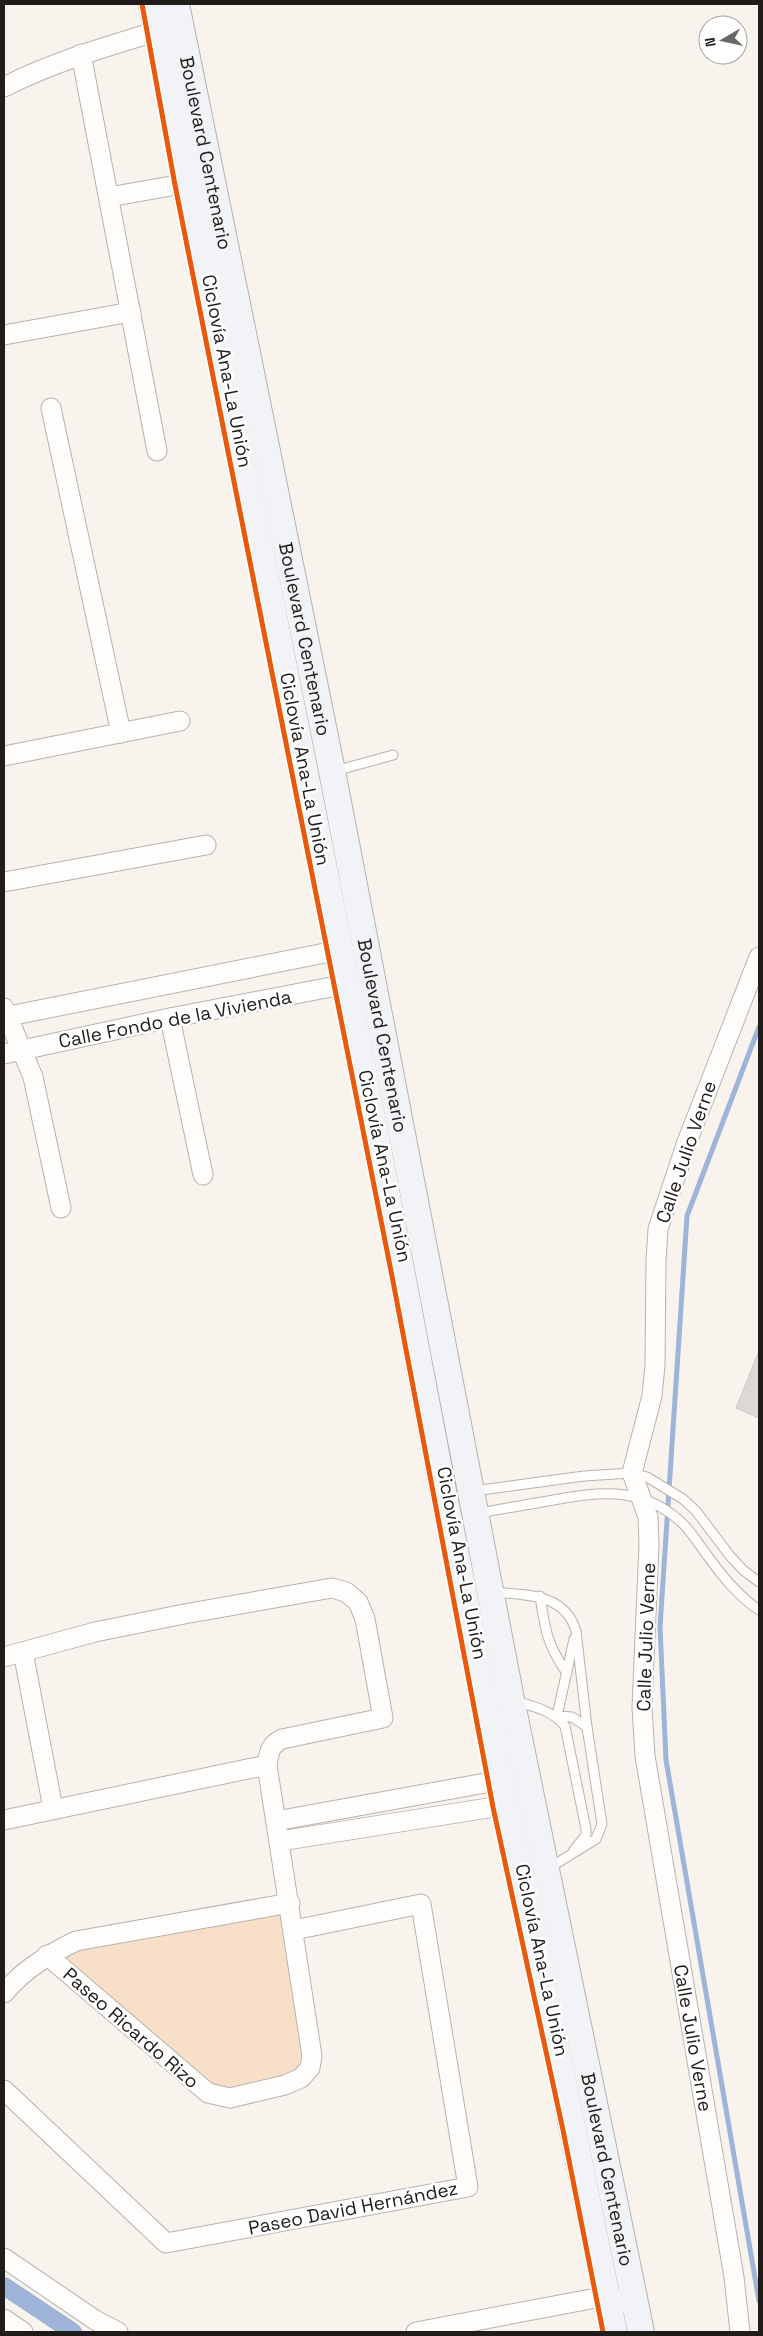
<svg xmlns="http://www.w3.org/2000/svg" width="763" height="2336" font-family="'Space Grotesk',sans-serif">
	<rect width="100%" height="100%" fill="#f9f3ee"/>
	<path fill="#f8dfc8" d="M282,1911L304,2056L293,2075L232,2089L211,2087L58,1955L79,1946Z"/>
	<g fill="none" stroke-linecap="round" stroke-linejoin="round">
		<path stroke="#9eb4d8" stroke-width="5" d="M759,1027L687,1216L660,1627L666,1760L759,2301"/>
		<path stroke="#9eb4d8" stroke-width="18" d="M4,2286L73,2332"/>
	</g>
	<path fill="#dcd8d4" stroke="#cecac6" d="M759,1351V1418L736,1408Z"/>
	<g fill="none" stroke-linecap="round" stroke-linejoin="round">
		<g stroke="#b7b3af" stroke-width="11">
			<g id="service">
				<path d="M335,771L393,755"/>
				<path d="M474,1491L584,1476L632,1473L647,1477L683,1499L696,1511L730,1556L743,1570L759,1582"/>
				<path d="M476,1514C500,1509 524,1505 548,1501C600,1491 646,1485 686,1527C694,1536 700,1546 707,1555C722,1576 738,1596 759,1610"/>
				<path d="M492,1592C525,1595 565,1593 576,1631L587,1727L602,1824L596,1839L549,1868"/>
				<path d="M540,1596C545,1629 547,1645 567,1673"/>
				<path d="M574,1639L557,1716L572,1717L587,1727"/>
				<path d="M516,1701C534,1707 552,1710 565,1726L586,1829V1835L574,1850"/>
			</g>
		</g>
		<g stroke="#b7b3af" stroke-width="21">
			<g id="minor">
				<path d="M81,54L157,451"/>
				<path d="M4,87C53,62 105,47 158,31"/>
				<path d="M109,197L199,181"/>
				<path d="M4,335L131,312"/>
				<path d="M51,408L121,733"/>
				<path d="M4,756L180,721"/>
				<path d="M4,882L206,845"/>
				<path d="M4,1008L33,1077L61,1208"/>
				<path d="M4,1017L340,950"/>
				<path d="M170,1018L203,1175"/>
				<path d="M4,1054L170,1018L347,984"/>
				<path d="M23,1652L53,1808"/>
				<path d="M4,1657L95,1632L184,1614L332,1588L346,1592L358,1602L365,1619L383,1718L282,1739C270,1745 269,1752 267,1765L4,1820"/>
				<path d="M276,1821L502,1780"/>
				<path d="M280,1841L507,1805"/>
				<path d="M47,1955L208,2093L230,2098L285,2085L301,2078L310,2068L312,2056L267,1765"/>
				<path d="M4,1993C24,1969 48,1955 76,1941L290,1903"/>
				<path d="M4,2090L166,2243L468,2187L421,1904L294,1930"/>
				<path d="M4,2258L95,2320L118,2332"/>
				<path d="M4,2319L23,2332"/>
				<path d="M416,2332L607,2296L637,2307"/>
				<path d="M740,2332L734,2277L645,1756L642,1707L649,1545L648,1517L632,1473L652,1396L655,1365L656,1261L658,1229L687,1142L759,957"/>
			</g>
		</g>
		<g stroke="#b7b3af" stroke-width="28">
			<g id="secondary">
				<path d="M152,4L347,984L444,1496L614,2332"/>
				<path id="s1" d="M176,4L332,771L511,1699L641,2332"/>
			</g>
		</g>
		<use href="#service" stroke="#fefdfc" stroke-width="9"/>
		<use href="#minor" stroke="#fefdfc" stroke-width="19"/>
		<use href="#secondary" stroke="#f1f3f6" stroke-width="26"/>
		<g stroke="#fff" stroke-width="8">
			<path id="cycleway" d="M142,4L175,185L392,1276L493,1807L563,2130L603,2332"/>
		</g>
		<use href="#cycleway" stroke="#e8590c" stroke-width="5"/>
	</g>
	<g text-anchor="middle" dominant-baseline="central" stroke-width="5" stroke-linejoin="round" paint-order="stroke">
		<g font-size="19" fill="#1f1c19" stroke="#fff">
			<text stroke="none"><textPath href="#s1" startOffset="152">Boulevard Centenario</textPath></text>
			<text transform="translate(227 371) rotate(79)">Ciclovía Ana-La Unión</text>
			<text stroke="none"><textPath href="#s1" startOffset="648">Boulevard Centenario</textPath></text>
			<text transform="translate(305 769) rotate(79)">Ciclovía Ana-La Unión</text>
			<text transform="translate(175 1019) rotate(-11)">Calle Fondo de la Vivienda</text>
			<text stroke="none"><textPath href="#s1" startOffset="1052">Boulevard Centenario</textPath></text>
			<text transform="translate(686 1152) rotate(-71)">Calle Julio Verne</text>
			<text transform="translate(385 1166) rotate(78)">Ciclovía Ana-La Unión</text>
			<text transform="translate(462 1563) rotate(79)">Ciclovía Ana-La Unión</text>
			<text transform="translate(646 1637) rotate(-88)">Calle Julio Verne</text>
			<text transform="translate(542 1960) rotate(78)">Ciclovía Ana-La Unión</text>
			<text transform="translate(131 2028) rotate(41)">Paseo Ricardo Rizo</text>
			<text transform="translate(693 2038) rotate(80)">Calle Julio Verne</text>
			<text stroke="none"><textPath href="#s1" startOffset="2208">Boulevard Centenario</textPath></text>
			<text transform="translate(353 2208) rotate(-11)">Paseo David Hernández</text>
		</g>
	</g>
	<rect width="763" height="2336" fill="none" stroke="#1f1c19" stroke-width="10"/>
	<g transform="translate(723 40) rotate(261)"><circle r="24" fill="#ffffff" stroke="#a5a4a3"/>
	<path d="M0-4L9 19L0 12L-9 19Z" fill="#6b6764"/>
	<text y="-8" font-size="14" font-weight="bold" text-anchor="middle" fill="#1f1c19">N</text>
	</g>
</svg>
